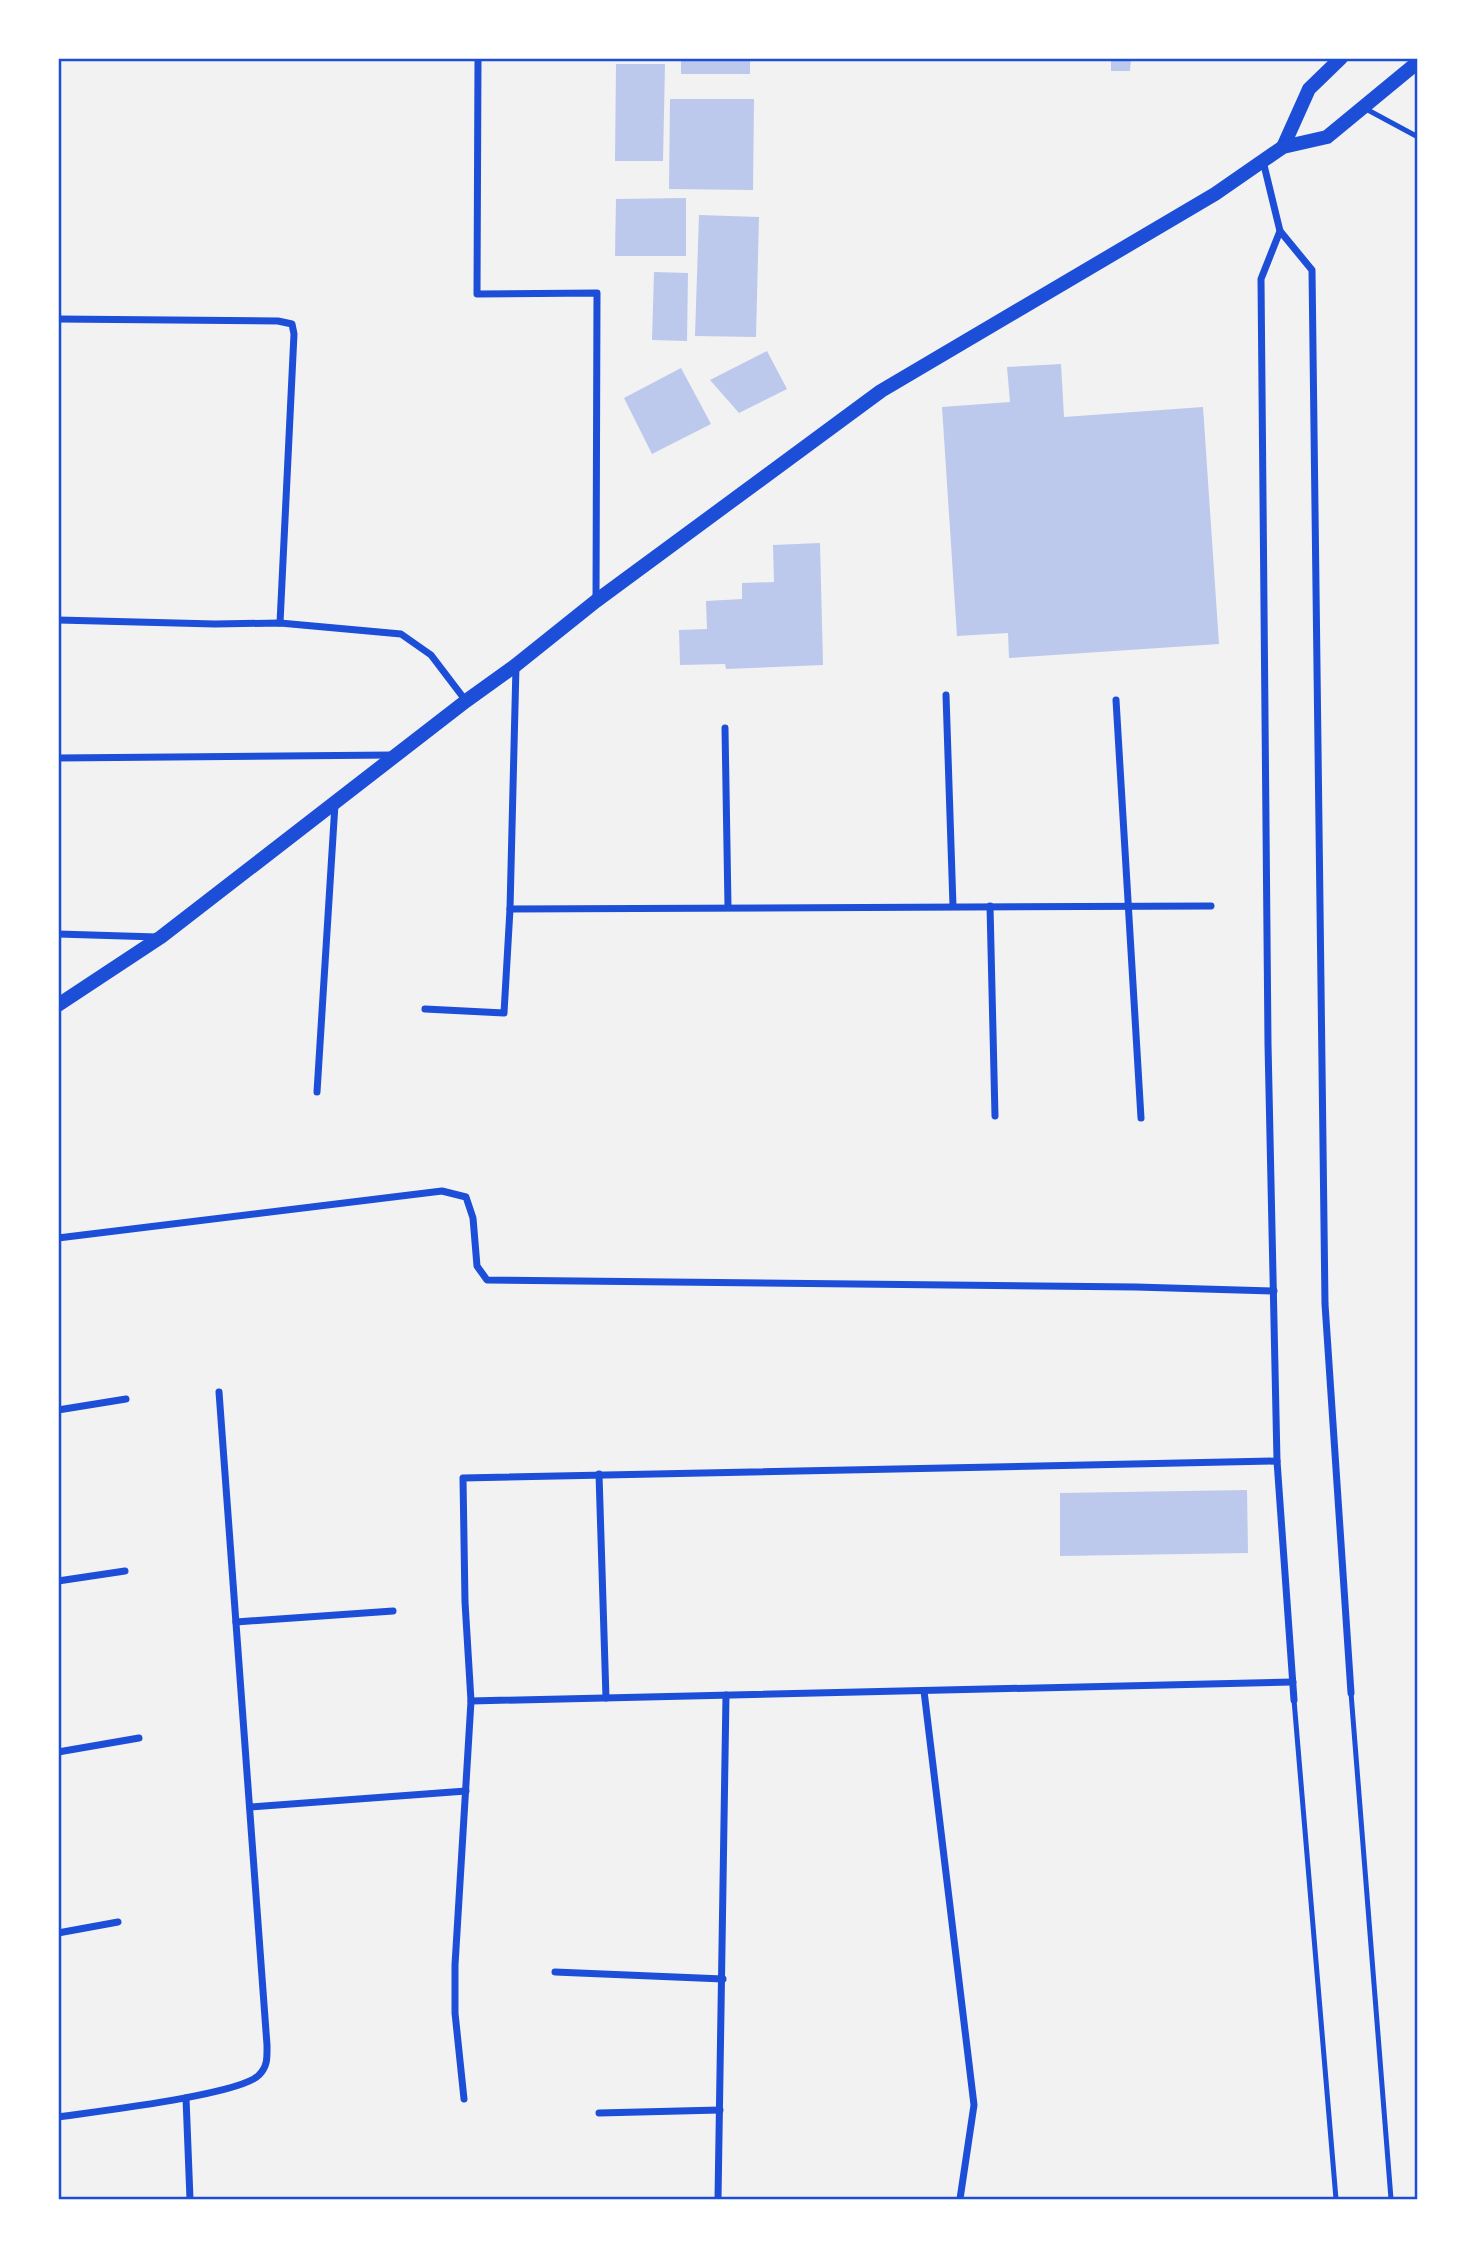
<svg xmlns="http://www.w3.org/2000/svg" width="1476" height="2257" font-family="Rubik,sans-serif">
	<rect width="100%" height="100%" fill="#f2f2f2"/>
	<g fill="#bdc9ec">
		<rect x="681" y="58" width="69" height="16"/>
		<path d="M1111,58H1131L1130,71H1111Z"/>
		<path d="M616,64H665L663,161H615Z"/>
		<path d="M670,99H754L753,190L669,189Z"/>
		<path d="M686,198V256H615L616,199Z"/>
		<path d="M699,215L759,217L756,337L695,336Z"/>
		<path d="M654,272L688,273L687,341L652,340Z"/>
		<path d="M767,351L787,389L739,413L710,380Z"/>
		<path d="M1061,364L1064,417L1203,407L1219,644L1009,658L1008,633L957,636L942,407L1010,402L1007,367Z"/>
		<path d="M681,368L711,424L652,454L624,398Z"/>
		<path d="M820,543L823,665L726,669L725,664L680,665L679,630L707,629L706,601L742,599V583L774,582L773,545Z"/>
		<path d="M1247,1490L1248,1553L1060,1556V1493Z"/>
	</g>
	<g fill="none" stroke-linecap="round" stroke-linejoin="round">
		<g stroke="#1d4ed8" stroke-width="5">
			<path d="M1366,109L1418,137"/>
			<path d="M1351,1693L1391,2199"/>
			<path d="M1294,1700L1336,2199"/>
		</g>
		<g stroke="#1d4ed8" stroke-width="7">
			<path d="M478,58L477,294L597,293L596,600"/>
			<path d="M1263,161L1280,231L1261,279L1268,1044L1277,1461L1294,1700"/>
			<path d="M1280,231L1312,270L1325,1304L1351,1693"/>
			<path d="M58,319L278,321L292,324L294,334L280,623"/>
			<path d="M58,620L215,624L280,623L401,634L431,655L466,701"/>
			<path d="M946,695L953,906"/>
			<path d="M1116,700L1141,1118"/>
			<path d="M725,728L728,907"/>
			<path d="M58,758L392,755"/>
			<path d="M990,906L995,1116"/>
			<path d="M510,909L1211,906"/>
			<path d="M58,934L157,937"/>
			<path d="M425,1009L504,1013L510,909L516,666"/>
			<path d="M317,1092L335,804"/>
			<path d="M58,1238L442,1191L466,1197L473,1218L477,1266L487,1280L1136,1287L1274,1291"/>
			<path d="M58,1410L126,1399"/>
			<path d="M599,1474L606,1698"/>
			<path d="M58,1581L125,1571"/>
			<path d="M236,1622L393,1611"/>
			<path d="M924,1691L974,2105L960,2199"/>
			<path d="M471,1701L1293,1682"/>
			<path d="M58,1752L139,1738"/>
			<path d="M250,1807L466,1791"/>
			<path d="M58,1933L118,1922"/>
			<path d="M555,1972L723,1979"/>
			<path d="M186,2098L190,2199"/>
			<path d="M464,2099L455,2013V1965L471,1701L465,1602L463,1478L1277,1461"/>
			<path d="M599,2113L720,2110"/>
			<path d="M58,2117C92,2112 241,2095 259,2075C268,2066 267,2057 267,2045L219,1392"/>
			<path d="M718,2199L726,1695"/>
		</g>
		<g stroke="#1d4ed8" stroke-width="14">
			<path d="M1283,147L1309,89L1341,58"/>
			<path d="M58,1005L161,937L466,701L516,665L596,601L881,391L1215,194L1283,147L1327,137L1418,62"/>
		</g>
	</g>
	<rect width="1476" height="2257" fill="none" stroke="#ffffff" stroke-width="119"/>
	<rect x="60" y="60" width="1356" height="2138" fill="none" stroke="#1d4ed8" stroke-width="2.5"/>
</svg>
